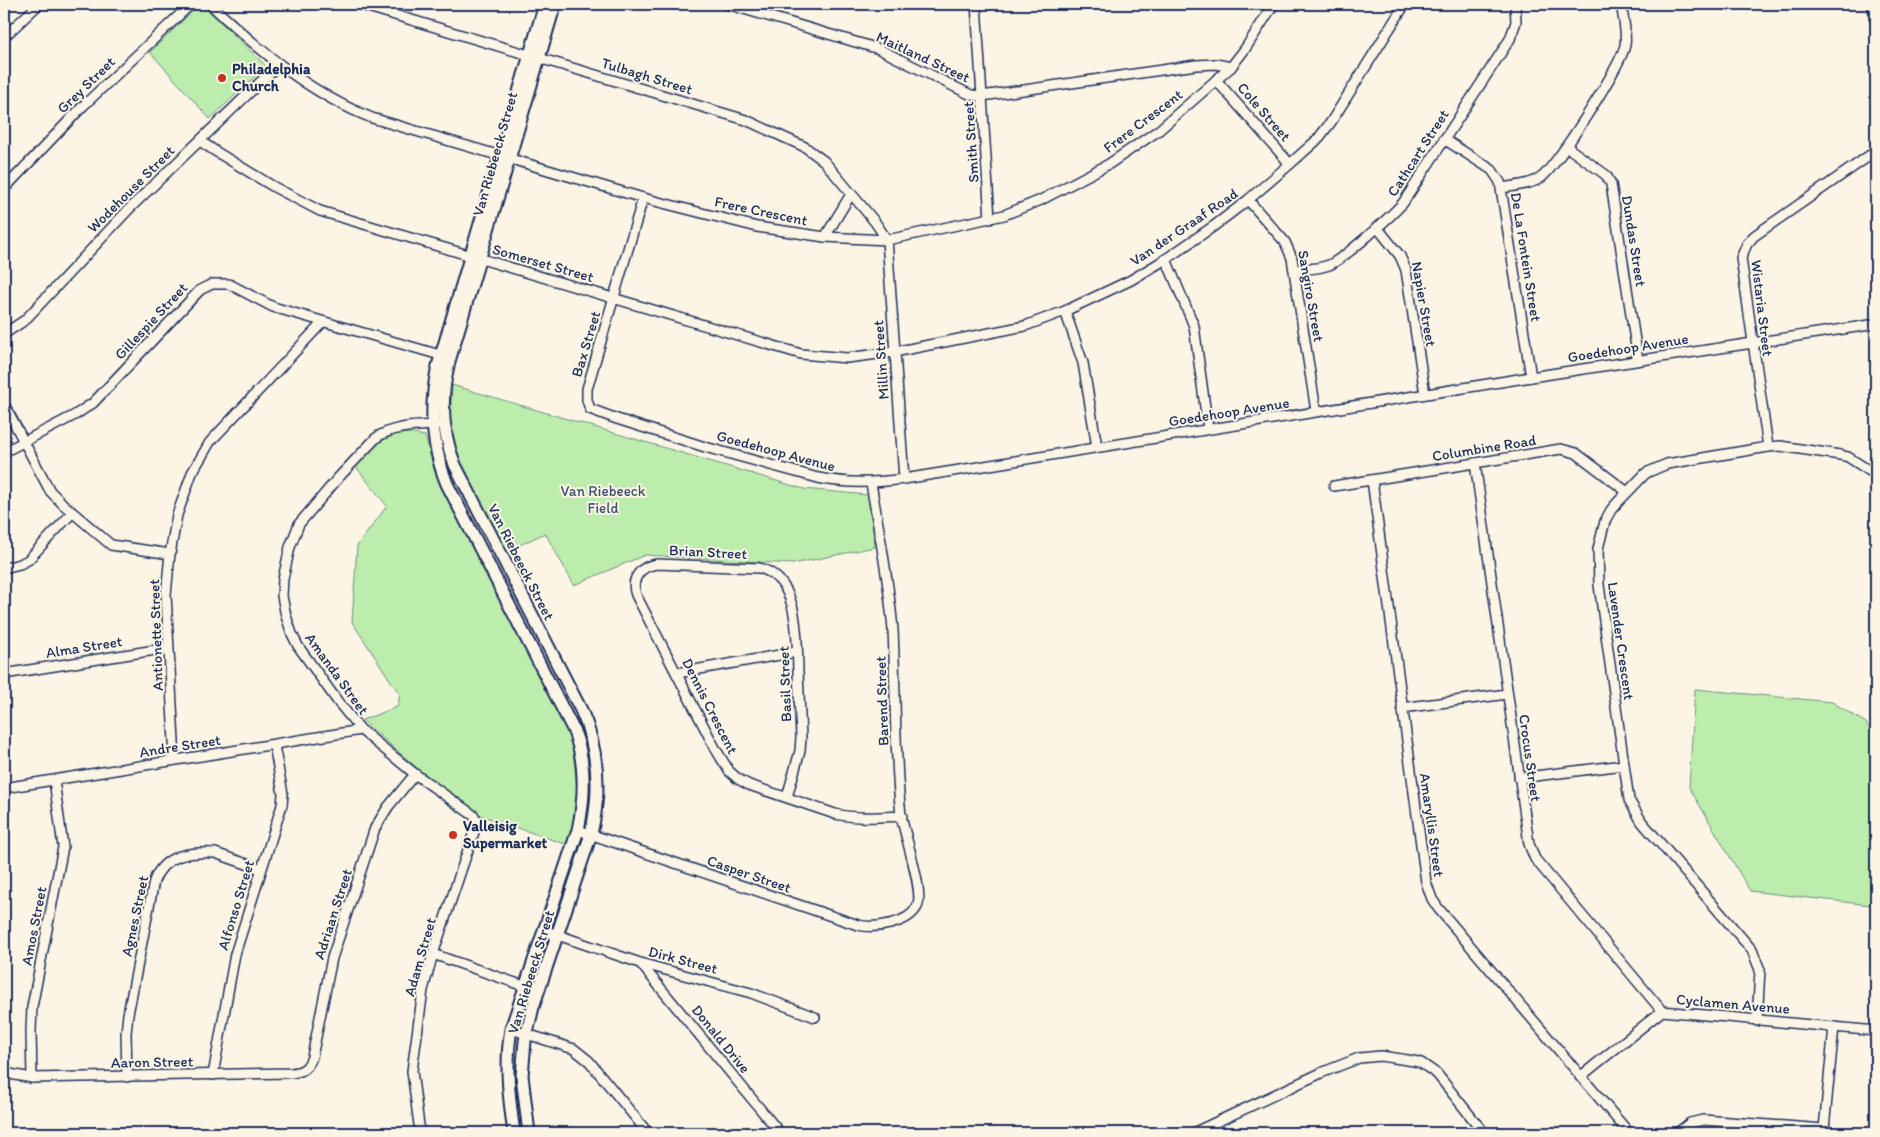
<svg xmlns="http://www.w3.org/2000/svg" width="1880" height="1137" font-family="Itim,sans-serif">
	<rect width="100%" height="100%" fill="#fcf5e5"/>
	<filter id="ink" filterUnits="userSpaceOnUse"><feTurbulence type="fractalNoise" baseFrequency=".02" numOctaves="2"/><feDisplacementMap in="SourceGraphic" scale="10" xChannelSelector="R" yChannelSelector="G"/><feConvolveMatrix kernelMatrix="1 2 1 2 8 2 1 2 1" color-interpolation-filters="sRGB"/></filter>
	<g filter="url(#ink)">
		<g fill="#bcedac" stroke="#6c8e85">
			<path d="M200,4H202L266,66L210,119L150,52Z"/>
			<path d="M452,385L804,489L868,495L875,547L793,564L645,555L574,585L545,533L505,552L457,456L450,424Z"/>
			<path d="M409,433L425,436L435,472L572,738L577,789L573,829L568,845L482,816L418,769L362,720L397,707L400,695L352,622L357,546L387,506L356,467L375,446L391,435Z"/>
			<path d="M1695,689L1832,702L1866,723L1876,740V831L1870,905L1750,891L1689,787Z"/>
		</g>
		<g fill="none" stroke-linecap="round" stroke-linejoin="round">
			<g stroke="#1b2f5e" stroke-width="12">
				<g id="minor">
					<path d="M210,4C258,49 310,94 372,118L643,198L757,227L825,237L887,240L1004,215L1041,200L1109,164L1159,130L1231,67L1245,49L1274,4"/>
					<path d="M358,4L746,120L805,147L824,161L875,222L887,240L904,479"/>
					<path d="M727,4L879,49L971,95L982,96L1196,65L1216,64L1231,67"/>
					<path d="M976,4L990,219"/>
					<path d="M4,37L39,4"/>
					<path d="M1216,80L1290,164"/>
					<path d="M1444,139L1492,170L1500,182L1531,377"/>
					<path d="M200,141L215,151L274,187L320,211L801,354L847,358L894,352L1025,326L1065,311L1131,280L1166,259L1214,226L1248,200L1290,164L1318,139L1331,122L1405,4"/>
					<path d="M1567,147L1606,175L1611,184L1638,360"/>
					<path d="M1501,188C1514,186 1531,185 1542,177C1557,165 1622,64 1625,45C1627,32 1623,17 1621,4"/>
					<path d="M4,189L83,106L191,4"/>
					<path d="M643,198L587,389V400L590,409L617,419L705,447L818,478C850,484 872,483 904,479L1531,377L1876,324"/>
					<path d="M1248,200L1285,242L1292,258L1316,411"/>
					<path d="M1377,227L1400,256L1406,270L1425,394"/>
					<path d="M825,237L851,194"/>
					<path d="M1166,259L1194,326L1208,429"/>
					<path d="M1295,270C1306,269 1319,269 1329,265C1344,259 1391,216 1403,203L1510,39L1516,22L1515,4"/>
					<path d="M1065,311L1083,363L1097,447"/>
					<path d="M4,334L25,320L130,208L279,64"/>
					<path d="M4,404L50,491L64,505L111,545L170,554"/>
					<path d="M1768,447L1741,258L1747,244L1754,236L1876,151"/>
					<path d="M4,452L75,415L93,403L200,290L212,284H229L273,307L447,357"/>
					<path d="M1475,463L1529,844L1535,859L1662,1011"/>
					<path d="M1372,480L1426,882L1432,899L1438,908L1629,1133"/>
					<path d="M1334,486L1561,449L1576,453L1626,491"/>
					<path d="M4,568L20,564L28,560L72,513"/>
					<path d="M677,673L797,652"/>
					<path d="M4,674L168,648"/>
					<path d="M1402,708L1507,694"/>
					<path d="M175,760L166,595L170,554L177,515L192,473L210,442L323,322"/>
					<path d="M1519,778L1624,765"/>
					<path d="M4,788L361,730"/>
					<path d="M787,797L800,751L801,737C800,715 799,694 798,672C797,639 800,578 759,568L657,564C641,566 630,578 636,595L715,748L729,771L738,779L749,785L835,814C857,819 879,817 902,816"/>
					<path d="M578,830L858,925C875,929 908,924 917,907C925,893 904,834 901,815C894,754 896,691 893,630C889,581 879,532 871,483"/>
					<path d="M543,930L640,963L751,993L815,1017"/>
					<path d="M433,954L538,991"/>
					<path d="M640,963L780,1133"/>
					<path d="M1757,1021L1760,970L1752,950L1642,822L1629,800L1599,585L1598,549L1605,521L1611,510L1618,502L1646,473L1667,464L1768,447L1780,446L1840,455L1848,457L1876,475"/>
					<path d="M511,1029L574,1049L589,1061L648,1133"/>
					<path d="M4,1073L32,1078L291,1073C303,1072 308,1068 312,1057L332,958L375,828L388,807L415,774"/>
					<path d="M213,1075L235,954L282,805L283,794L274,745"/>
					<path d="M127,1077L126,1033L128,1014L154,881C164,854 189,852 215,853L261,869"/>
					<path d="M1580,1077L1662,1011L1876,1031"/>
					<path d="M32,1078L31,1031L32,1007L63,847L54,780"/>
					<path d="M420,1133L412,1071L423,990L433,954L475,829L477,820L473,815L415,774L361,730L338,702L298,646L292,634L286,616L282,596L283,579L290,547L299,524L339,477L376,438C392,426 418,426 437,425"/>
					<path d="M1193,1133L1321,1073L1359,1058L1381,1056L1414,1061L1421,1063L1437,1074L1484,1133"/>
					<path d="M1677,1133L1690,1123L1703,1120L1824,1129L1834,1027"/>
				</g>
			</g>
			<g stroke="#1b2f5e" stroke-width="15">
				<g id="tertiary">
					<path d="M514,1133C509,1098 505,1064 511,1029L578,830C585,797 586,760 573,729L447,484C431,445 429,407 438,366L545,4"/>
					<path d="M529,1133L522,1076L525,1041L533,1007L591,834C601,792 599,750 581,710L455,465C441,430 440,394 450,358L555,4"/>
				</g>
			</g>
			<g stroke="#1b2f5e" stroke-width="16">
				<path id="secondary" d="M1875,4L1876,17"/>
			</g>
			<use href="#minor" stroke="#fcf5e5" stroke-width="9"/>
			<use href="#tertiary" stroke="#fcf5e5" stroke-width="11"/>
			<use href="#secondary" stroke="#fcf5e5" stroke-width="12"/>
		</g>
	</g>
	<g fill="#c8321e" stroke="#fcf5e5" stroke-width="2">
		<circle cx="222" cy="78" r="5"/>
		<circle cx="453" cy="835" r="5"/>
	</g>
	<g text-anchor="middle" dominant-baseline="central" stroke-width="4" stroke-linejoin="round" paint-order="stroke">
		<g font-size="15" fill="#1b2f5e" stroke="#fcf5e5">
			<text transform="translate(923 57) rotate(25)">Maitland Street</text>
			<text transform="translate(647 76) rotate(17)">Tulbagh Street</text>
			<text transform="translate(86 85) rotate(-44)">Grey Street</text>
			<text transform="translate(1264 112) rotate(49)">Cole Street</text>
			<text transform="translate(1143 121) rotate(-37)">Frere Crescent</text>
			<text transform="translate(971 142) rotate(-94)">Smith Street</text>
			<text transform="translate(1418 153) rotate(-57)">Cathcart Street</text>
			<text transform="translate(495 154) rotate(-74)">Van Riebeeck Street</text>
			<text transform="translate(131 189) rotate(-45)">Wodehouse Street</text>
			<text transform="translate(761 211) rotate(12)">Frere Crescent</text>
			<text transform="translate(1184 227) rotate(-34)">Van der Graaf Road</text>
			<text transform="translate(1634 241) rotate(81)">Dundas Street</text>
			<text transform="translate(1526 257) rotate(81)">De La Fontein Street</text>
			<text transform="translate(543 263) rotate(16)">Somerset Street</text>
			<text transform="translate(1311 296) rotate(80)">Sangiro Street</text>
			<text transform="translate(1424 304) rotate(80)">Napier Street</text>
			<text transform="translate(1762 308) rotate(83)">Wistaria Street</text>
			<text transform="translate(151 321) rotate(-47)">Gillespie Street</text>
			<text transform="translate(586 344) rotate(-73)">Bax Street</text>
			<text transform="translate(1628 348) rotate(-9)">Goedehoop Avenue</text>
			<text transform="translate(881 360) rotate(-94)">Millin Street</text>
			<text transform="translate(1229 412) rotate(-9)">Goedehoop Avenue</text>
			<text transform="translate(1484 448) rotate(-9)">Columbine Road</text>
			<text transform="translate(776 451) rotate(15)">Goedehoop Avenue</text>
			<text transform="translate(708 552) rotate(3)">Brian Street</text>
			<text transform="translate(521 562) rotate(63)">Van Riebeeck Street</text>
			<text transform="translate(156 635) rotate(-92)">Antionette Street</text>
			<text transform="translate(1621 641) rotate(82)">Lavender Crescent</text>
			<text transform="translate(84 647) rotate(-9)">Alma Street</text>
			<text transform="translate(337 674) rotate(54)">Amanda Street</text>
			<text transform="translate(785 684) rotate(-92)">Basil Street</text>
			<text transform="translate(882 701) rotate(-92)">Barend Street</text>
			<text transform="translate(710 706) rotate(63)">Dennis Crescent</text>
			<text transform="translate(180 746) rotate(-9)">Andre Street</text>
			<text transform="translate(1530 758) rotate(82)">Crocus Street</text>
			<text transform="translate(1432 825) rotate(82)">Amaryllis Street</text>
			<text transform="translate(749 874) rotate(19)">Casper Street</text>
			<text transform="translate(236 905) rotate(-73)">Alfonso Street</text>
			<text transform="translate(333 914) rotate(-72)">Adriaan Street</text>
			<text transform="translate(135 916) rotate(-78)">Agnes Street</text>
			<text transform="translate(34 926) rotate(-79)">Amos Street</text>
			<text transform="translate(420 957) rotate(-74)">Adam Street</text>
			<text transform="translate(683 960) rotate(15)">Dirk Street</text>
			<text transform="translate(531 972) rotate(-73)">Van Riebeeck Street</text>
			<text transform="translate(1733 1004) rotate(5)">Cyclamen Avenue</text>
			<text transform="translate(721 1039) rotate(51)">Donald Drive</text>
			<text transform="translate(152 1062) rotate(-1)">Aaron Street</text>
		</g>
		<g font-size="15" font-weight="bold" fill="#1b2f5e" stroke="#fcf5e5" text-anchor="start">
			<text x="232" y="69">Philadelphia<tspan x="232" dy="17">Church</tspan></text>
			<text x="463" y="826">Valleisig<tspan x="463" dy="17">Supermarket</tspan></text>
		</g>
		<g font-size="15" fill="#3b556e" stroke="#fcf5e5">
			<text x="603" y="491">Van Riebeeck<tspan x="603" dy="17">Field</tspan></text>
		</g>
	</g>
	<rect width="1880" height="1137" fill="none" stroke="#fcf5e5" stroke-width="20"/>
	<rect x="10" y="10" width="1860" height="1117" fill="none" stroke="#1b2f5e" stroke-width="2" filter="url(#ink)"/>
</svg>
